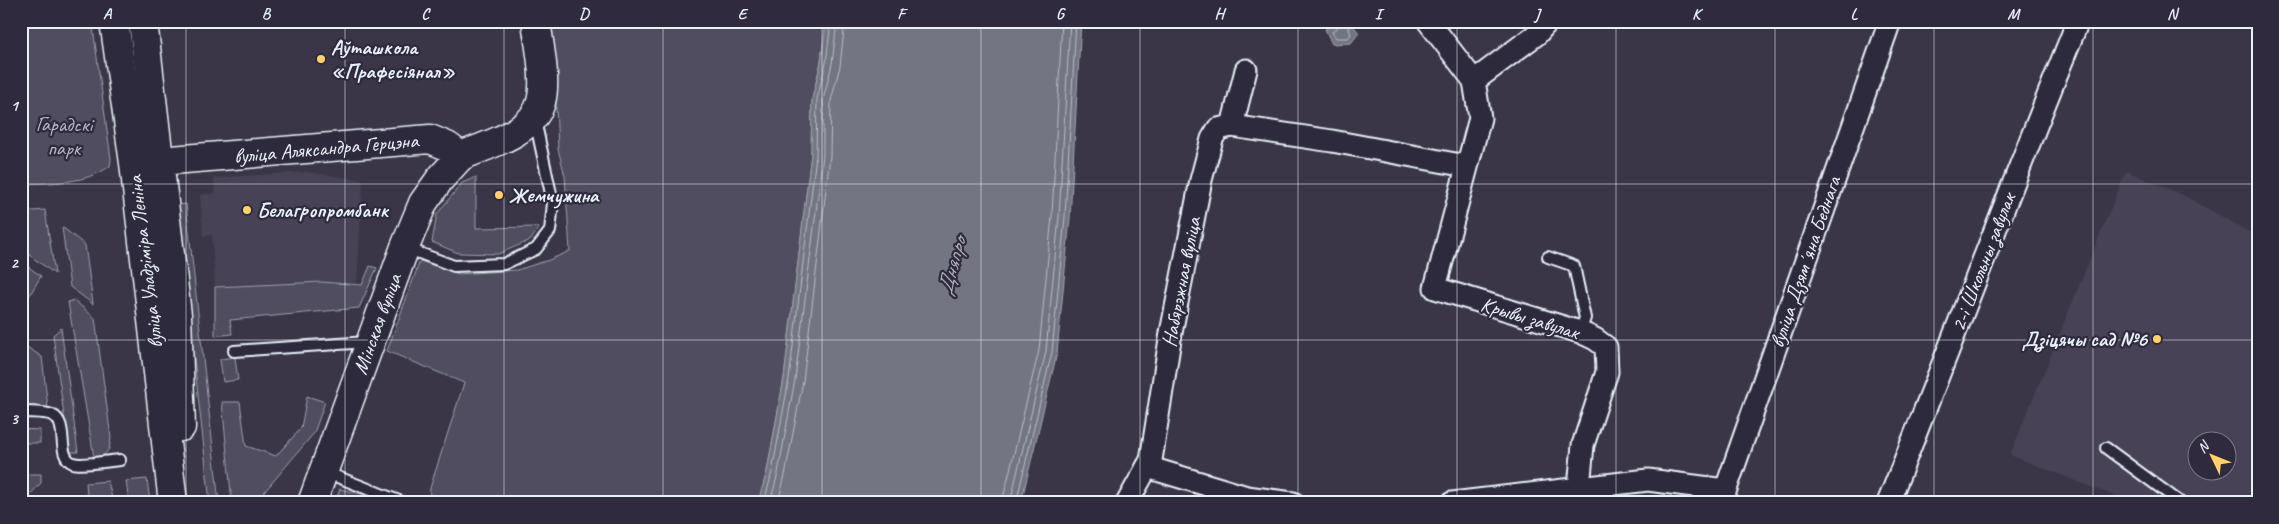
<svg xmlns="http://www.w3.org/2000/svg" width="2279" height="524" font-family="Caveat,sans-serif">
	<rect width="100%" height="100%" fill="#3a3648"/>
	<filter id="ink" filterUnits="userSpaceOnUse"><feTurbulence type="fractalNoise" baseFrequency=".02" numOctaves="2"/><feDisplacementMap in="SourceGraphic" scale="10" xChannelSelector="R" yChannelSelector="G"/><feConvolveMatrix kernelMatrix="1 2 1 2 8 2 1 2 1" color-interpolation-filters="sRGB"/></filter>
	<g filter="url(#ink)">
		<g fill="#464354" fill-rule="evenodd">
			<path d="M2126,171L2185,196L2258,237V482L2243,503H2132L2010,455ZM2196,442H2226V472H2196Z"/>
			<path d="M306,172L363,180L357,283L322,282L215,287L212,235L203,236L200,195L215,193L214,178Z"/>
		</g>
		<g fill="#504e5f" stroke="#9ca0ac">
			<path d="M21,21H92L111,159L110,166C86,184 50,183 21,184Z"/>
			<path d="M552,21H826L821,62L812,99L811,154L784,378L767,471L758,503H429L430,488L464,383L387,351L420,261L459,274L517,270L549,260L570,251L565,176L558,149Z"/>
			<path d="M476,177V228L539,227L531,240L498,254L458,253L432,242L437,214L462,183Z"/>
			<path d="M186,204L219,503H210L177,205Z"/>
			<path d="M45,210L55,274L21,249V212Z"/>
			<path d="M62,227L85,245L93,304L70,287Z"/>
			<path d="M23,263L41,276L28,298Z"/>
			<path d="M370,266L377,268L359,308L230,320L232,334L215,336V287L322,282L362,285Z"/>
			<path d="M74,300L95,318L111,438L109,449L104,455L94,457L68,302Z"/>
			<path d="M61,328L78,452H69L53,335Z"/>
			<path d="M21,343L42,357L48,408L21,405Z"/>
			<path d="M235,357L238,380L223,382L220,359Z"/>
			<path d="M307,396L325,402L314,433L255,503H232L222,402H240L246,446L276,456L301,428Z"/>
			<path d="M21,429L40,430V443H21Z"/>
			<path d="M21,474H41V483L22,503Z"/>
			<path d="M147,479L150,503H129L126,481Z"/>
			<path d="M108,481L113,503H50L56,497L87,495L86,483Z"/>
			<path d="M340,489L362,494L372,503H335Z"/>
		</g>
		<g fill="#737482" stroke="#a2a6b1">
			<path d="M826,21H1081L1070,218L1057,353L1021,503H758L767,471L784,378L811,154L812,99L821,62Z"/>
			<path d="M1351,23L1359,33L1351,43L1332,44L1325,29L1335,24Z"/>
		</g>
		<g fill="none" stroke-linecap="round" stroke-linejoin="round">
			<g stroke="#b9bfc9" stroke-width="1">
				<path d="M1340,21L1339,26L1332,32L1336,38H1348L1351,34L1346,21"/>
				<path d="M764,503L772,472L789,379L816,155L817,99L826,63L831,21"/>
				<path d="M770,503L778,473L795,379L823,155V100L832,64L837,21"/>
				<path d="M778,503L785,475L803,381L830,156L831,101L840,66L845,21"/>
				<path d="M1002,503L1039,350L1052,216L1062,21"/>
				<path d="M1010,503L1046,351L1059,217L1070,21"/>
				<path d="M1016,503L1052,352L1065,217L1076,21"/>
			</g>
			<g stroke="#e8f1f8" stroke-width="14">
				<g id="lane">
					<path d="M406,248L454,266L504,264L536,249L550,231L553,203L535,120"/>
					<path d="M1548,257L1574,266L1585,318L1580,332"/>
					<path d="M234,351L368,342"/>
					<path d="M21,412C30,412 45,412 52,415C70,423 55,456 73,463C82,466 109,461 120,460"/>
					<path d="M2106,448L2181,503"/>
					<path d="M325,472L404,503"/>
				</g>
			</g>
			<g stroke="#e8f1f8" stroke-width="25">
				<g id="street">
					<path d="M1428,21L1474,81L1480,118L1435,288L1580,332L1595,339L1606,347L1607,372L1583,445L1579,487"/>
					<path d="M1474,81L1537,34L1548,21"/>
					<path d="M1232,126L1246,70"/>
					<path d="M1147,467L1247,497L1293,503"/>
					<path d="M1127,503L1151,460L1171,333L1201,180L1212,139L1218,129L1232,126L1332,141L1466,166"/>
					<path d="M1452,503L1648,480L1725,490"/>
					<path d="M1721,503L1890,21"/>
					<path d="M1888,503C1952,343 2013,181 2078,21"/>
				</g>
			</g>
			<g stroke="#e8f1f8" stroke-width="31">
				<g id="secondary">
					<path d="M135,163L430,139L447,146L461,156C487,145 533,133 541,102C547,80 539,44 536,21"/>
					<path d="M312,503L405,247L423,203L440,179L461,156"/>
				</g>
			</g>
			<g stroke="#e8f1f8" stroke-width="31">
				<g id="primary">
					<path d="M114,21L134,163L173,503"/>
					<path d="M143,21L177,315L181,427"/>
				</g>
			</g>
			<use href="#lane" stroke="#2f2a3d" stroke-width="10"/>
			<use href="#street" stroke="#2f2a3d" stroke-width="21"/>
			<use href="#secondary" stroke="#2f2a3d" stroke-width="28"/>
			<use href="#primary" stroke="#2f2a3d" stroke-width="28"/>
		</g>
	</g>
	<path fill="none" stroke="#e8f1f8" stroke-width="1" stroke-opacity="0.55" d="M186,21V503M345,21V503M504,21V503M663,21V503M822,21V503M981,21V503M1140,21V503M1298,21V503M1457,21V503M1616,21V503M1775,21V503M1934,21V503M2093,21V503M21,184H2258M21,340H2258"/>
	<g fill="#ffd166" stroke="#2f2a3d" stroke-width="2">
		<circle cx="321" cy="59" r="5"/>
		<circle cx="499" cy="195" r="5"/>
		<circle cx="247" cy="210" r="5"/>
		<circle cx="2157" cy="339" r="5"/>
	</g>
	<g text-anchor="middle" dominant-baseline="central" stroke-width="4.5" stroke-linejoin="round" paint-order="stroke">
		<g font-size="21" font-weight="bold" fill="#e8f1f8" stroke="#2f2a3d" text-anchor="start">
			<text x="331" y="47">Аўташкола<tspan x="331" dy="24">«Прафесіянал»</tspan></text>
			<text x="509" y="195">Жемчужина</text>
			<text x="257" y="210">Белагропромбанк</text>
			<text x="2147" y="339" text-anchor="end">Дзіцячы сад №6</text>
		</g>
		<g font-size="21" fill="#b3b8c2" stroke="#2f2a3d">
			<text x="64" y="124">Гарадскі<tspan x="64" dy="24">парк</tspan></text>
		</g>
		<g font-size="21" fill="#e8f1f8" stroke="#2f2a3d">
			<text transform="translate(326 148) rotate(-5)">вуліца Аляксандра Герцэна</text>
			<text transform="translate(145 262) rotate(-97)">вуліца Уладзіміра Леніна</text>
			<text transform="translate(1805 262) rotate(-71)">вуліца Дзямʼяна Беднага</text>
			<text transform="translate(1983 262) rotate(-69)">2-і Школьны завулак</text>
			<text transform="translate(1181 282) rotate(-79)">Набярэжная вуліца</text>
			<text transform="translate(1530 318) rotate(17)">Крывы завулак</text>
			<text transform="translate(377 324) rotate(-70)">Мінская вуліца</text>
		</g>
		<g font-size="22" font-style="italic" fill="#aeb2bd" stroke="#2f2a3d">
			<text transform="translate(952 266) rotate(-75)">Дняпро</text>
		</g>
	</g>
	<rect width="2279" height="524" fill="none" stroke="#2f2a3d" stroke-width="55"/>
	<g transform="translate(2212 456) rotate(313)"><circle r="24" fill="#2f2a3d" stroke="#797a88"/>
	<path d="M0-4L9 19L0 12L-9 19Z" fill="#ffd166"/>
	<text y="-8" font-size="14" font-weight="bold" text-anchor="middle" fill="#e8f1f8">N</text>
	</g>
	<rect x="28" y="28" width="2224" height="468" fill="none" stroke="#e8f1f8" stroke-width="2"/>
	<g font-size="16" text-anchor="middle" font-weight="bold" fill="#e8f1f8">
		<text x="107" y="19">A</text>
		<text x="266" y="19">B</text>
		<text x="425" y="19">C</text>
		<text x="584" y="19">D</text>
		<text x="742" y="19">E</text>
		<text x="901" y="19">F</text>
		<text x="1060" y="19">G</text>
		<text x="1219" y="19">H</text>
		<text x="1378" y="19">I</text>
		<text x="1537" y="19">J</text>
		<text x="1696" y="19">K</text>
		<text x="1854" y="19">L</text>
		<text x="2013" y="19">M</text>
		<text x="2172" y="19">N</text>
		<text x="14" y="111">1</text>
		<text x="14" y="268">2</text>
		<text x="14" y="424">3</text>
	</g>
</svg>
